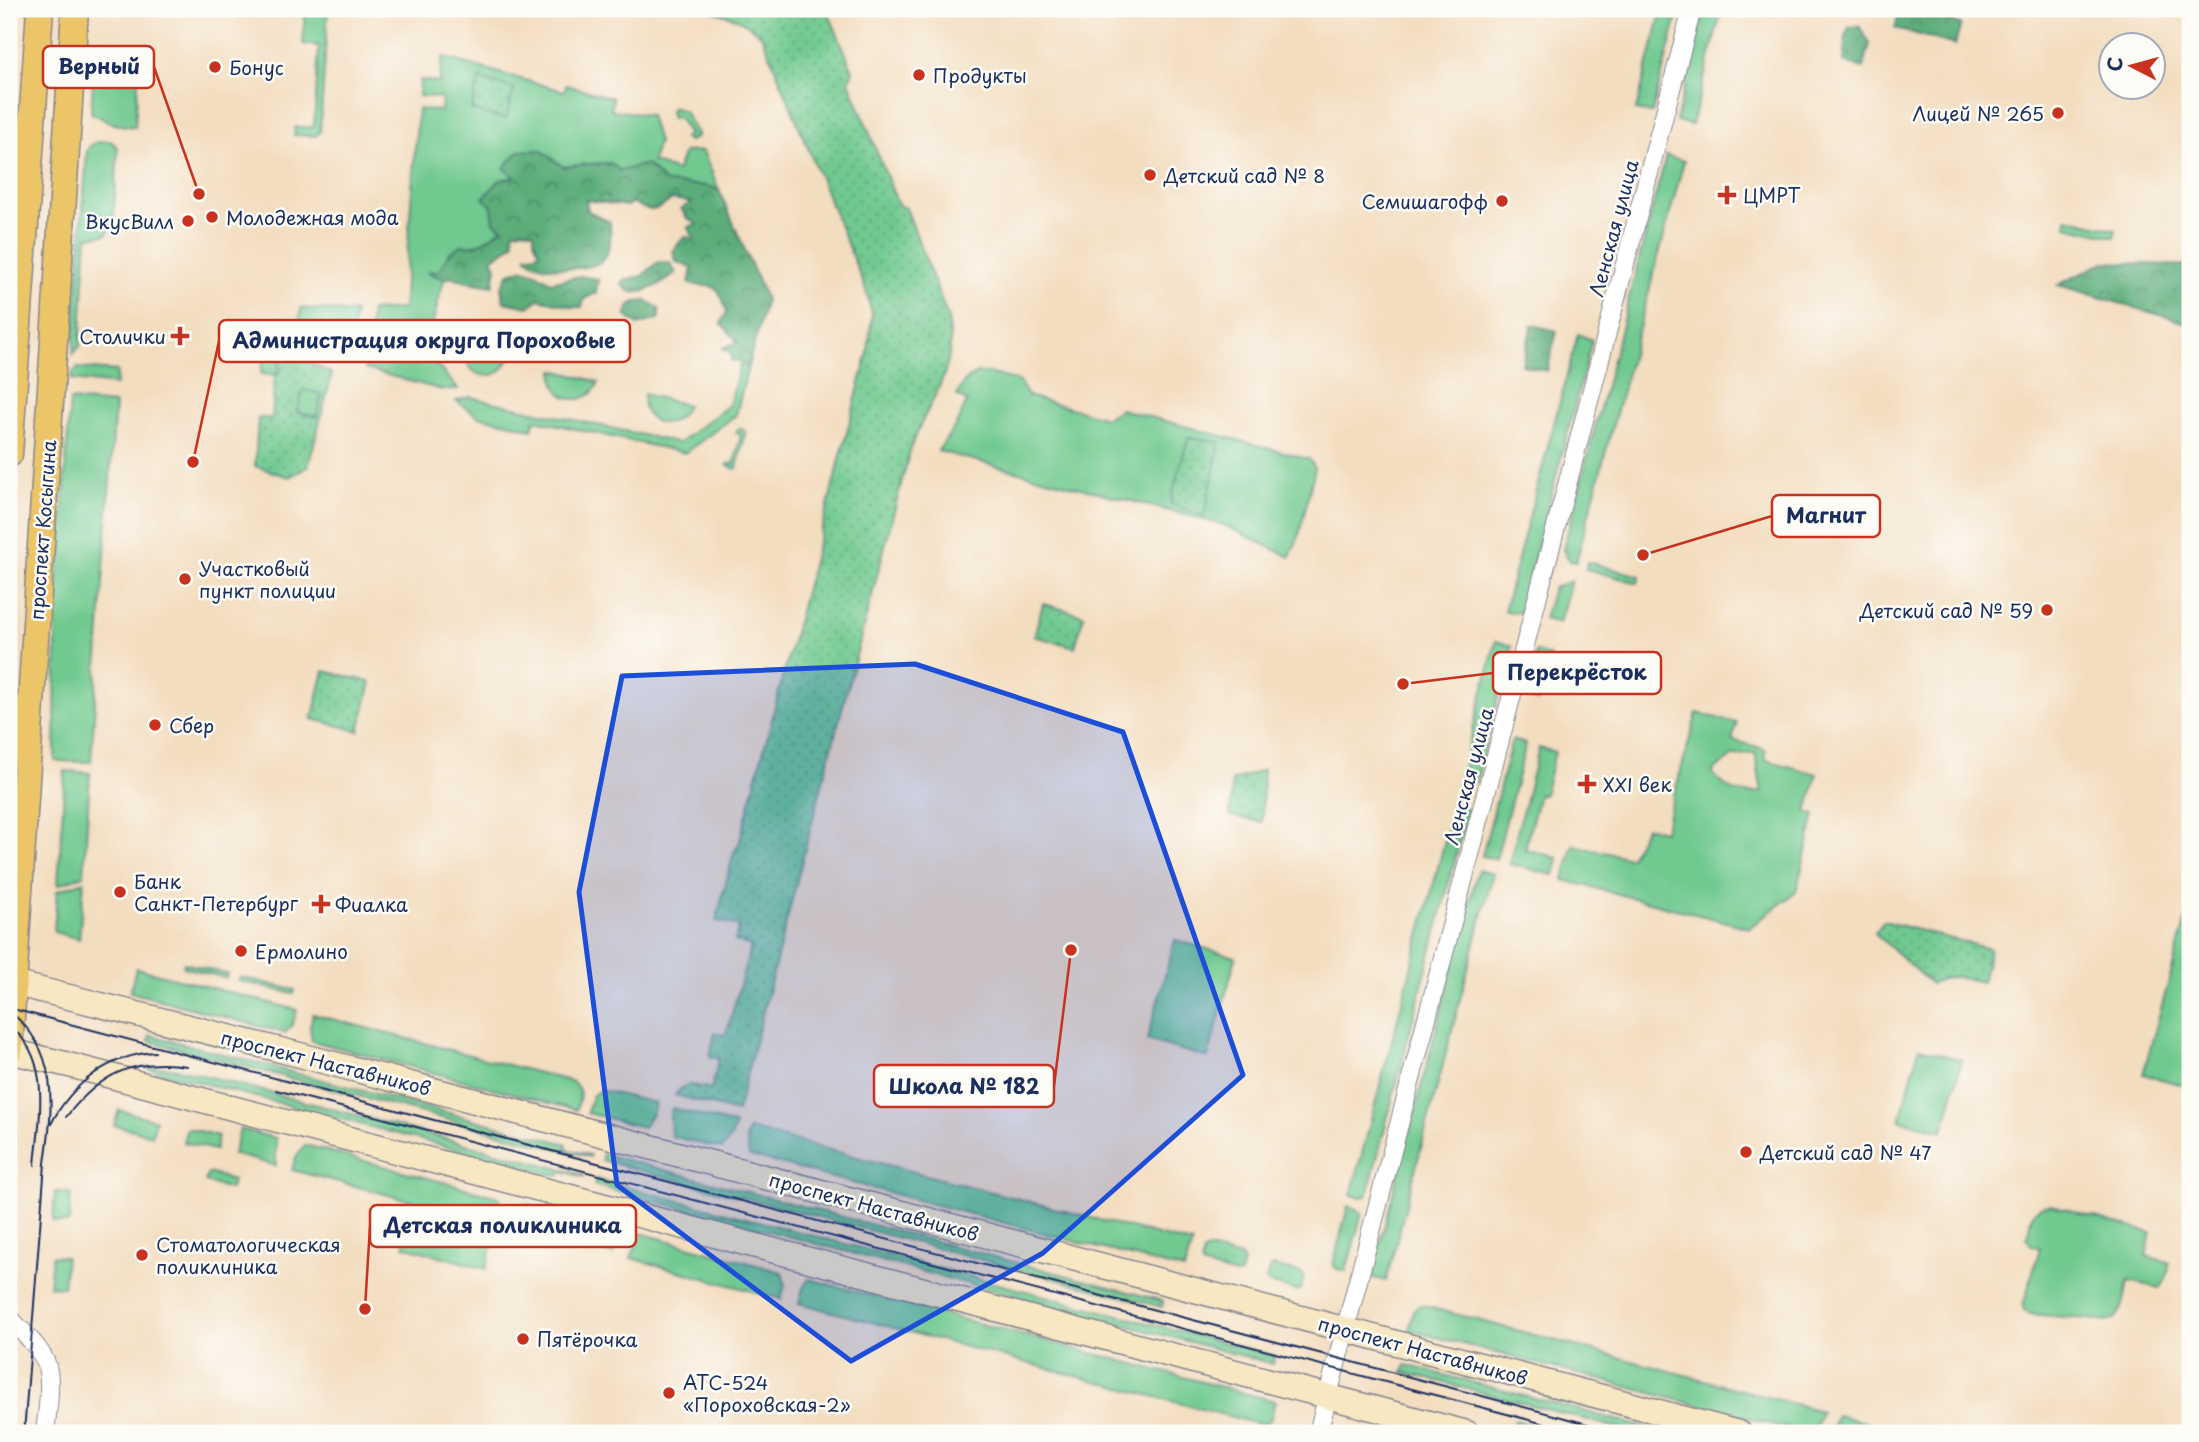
<svg xmlns="http://www.w3.org/2000/svg" width="2199" height="1442" font-family="'Playpen Sans',sans-serif">
	<defs>
		<pattern id="forest-crowns" width="20" height="18" patternUnits="userSpaceOnUse" patternTransform="scale(1.75)"><rect width="20" height="18" fill="#5cad7a"/><path d="M2 6a3 3 0 1 1 6 0M12 15a3 3 0 1 1 6 0" fill="none" stroke="#4b8d67"/></pattern>
		<pattern id="park-dots" width="8" height="8" patternUnits="userSpaceOnUse" patternTransform="scale(1.75)"><rect width="8" height="8" fill="#70c98f"/><path d="M2 2h.1M6 6h.1" fill="none" stroke="#5ba478" stroke-width="1.8" stroke-linecap="round"/></pattern>
	</defs>
	<rect width="100%" height="100%" fill="#fdfcf7"/>
	<filter id="ink" filterUnits="userSpaceOnUse"><feTurbulence type="fractalNoise" baseFrequency=".0143" numOctaves="2"/><feDisplacementMap in="SourceGraphic" scale="14" xChannelSelector="R" yChannelSelector="G"/><feConvolveMatrix kernelMatrix="1 2 1 2 8 2 1 2 1" color-interpolation-filters="sRGB"/></filter>
	<filter id="wash" filterUnits="userSpaceOnUse"><feTurbulence type="fractalNoise" baseFrequency=".00686" numOctaves="4" result="noise"/><feDisplacementMap in="SourceGraphic" scale="28" xChannelSelector="R" yChannelSelector="G"/><feGaussianBlur stdDeviation="1.57" result="paint"/><feColorMatrix in="noise" values="0 0 0 0 0 0 0 0 0 0 0 0 0 0 0 0 0 1.4 0 .05"/><feComposite in="paint" operator="in"/></filter>
	<g filter="url(#wash)">
		<rect width="100%" height="100%" fill="#f3ddbf"/>
		<g fill="#70c98f" stroke="#467c76" stroke-width="2" fill-rule="evenodd">
			<path d="M305,9H328L320,132L315,136L294,135L295,127H314L319,46L303,44Z"/>
			<path d="M1662,9H1679L1652,113L1636,110Z"/>
			<path d="M1705,9H1722L1692,125L1676,121Z"/>
			<path d="M95,47L140,50L135,127L114,124L91,113Z"/>
			<path d="M443,57L564,91L566,85L613,98L611,110L650,115L658,142L652,162L677,171L684,152L703,151L719,190L707,186L666,183L646,164L620,171L611,163L588,164L563,167L541,150L492,206L494,222L502,229C488,238 478,249 461,245L450,253L438,271L429,273L444,279L425,352L458,389L442,390L365,369L371,311L403,309L418,109L441,111L442,98L419,96L420,80L439,83Z"/>
			<path d="M9,104H15L10,177L9,178Z"/>
			<path d="M672,107L684,111L697,134V137L689,141L684,138L689,134L677,116L672,119L670,112Z"/>
			<path d="M111,141L118,148L113,225L107,234L87,237L80,346L73,354L87,151C91,141 102,141 111,141Z"/>
			<path d="M1666,156L1684,161L1576,562L1570,561L1563,550Z"/>
			<path d="M2067,218L2116,230L2114,237L2066,226Z"/>
			<path d="M301,308L355,313L348,355L332,358L297,340Z"/>
			<path d="M1578,334L1592,340L1520,613L1504,611Z"/>
			<path d="M466,346L509,358C498,388 460,377 466,346Z"/>
			<path d="M263,351H280L283,354L279,363L280,371L275,375L261,374Z"/>
			<path d="M741,362L748,367L736,415L685,453L535,420L532,429L478,416L456,401L470,397L679,443L729,405Z"/>
			<path d="M78,368L117,371L116,385L72,380L73,372Z"/>
			<path d="M554,370L599,382C587,411 549,401 554,370Z"/>
			<path d="M978,373H988L1019,381L1028,396L1106,418L1120,409L1309,459L1315,468L1298,539L1290,557L1224,525L938,451L956,425L967,401L957,396C962,384 965,378 978,373Z"/>
			<path d="M303,389L322,394L316,417L297,412Z"/>
			<path d="M644,394L687,405C676,435 638,425 644,394Z"/>
			<path d="M70,400L115,404L91,762L55,761L56,615Z"/>
			<path d="M738,429H742L746,433L737,468L735,469L727,465L728,463L734,464L741,435L736,433Z"/>
			<path d="M1587,562L1640,576L1638,583L1586,569Z"/>
			<path d="M1571,581L1559,623L1544,619L1553,588Z"/>
			<path d="M1496,641L1512,646L1476,782L1458,787Z"/>
			<path d="M1536,652L1550,656L1538,701L1524,697Z"/>
			<path d="M1697,713L1737,723L1732,740L1765,749L1766,760L1817,774L1807,812L1815,815L1796,892L1749,928L1564,880L1573,845L1630,858L1646,827L1664,831ZM1755,753L1762,792C1738,796 1727,791 1712,772L1733,756Z"/>
			<path d="M1512,740L1526,744L1496,859L1482,856Z"/>
			<path d="M1539,748L1555,752L1544,795L1539,794L1525,849L1558,858L1554,875L1509,864Z"/>
			<path d="M65,771L90,773L84,875L58,885Z"/>
			<path d="M1455,803L1468,810L1367,1196L1359,1197L1351,1195Z"/>
			<path d="M1478,870L1493,874L1386,1281L1371,1277Z"/>
			<path d="M84,881L79,939L54,932L57,891Z"/>
			<path d="M2190,905V1087L2143,1074Z"/>
			<path d="M1175,940L1236,957L1208,1058L1147,1040Z"/>
			<path d="M184,963L227,974L226,978L183,967Z"/>
			<path d="M136,968L297,1010L293,1023L285,1033L130,992Z"/>
			<path d="M240,977L295,990L294,994L239,981Z"/>
			<path d="M313,1014L573,1082C583,1091 580,1098 576,1110L312,1041L310,1027Z"/>
			<path d="M150,1035L567,1144L566,1149L590,1155V1157L149,1041Z"/>
			<path d="M1919,1048L1962,1060L1943,1131L1900,1120Z"/>
			<path d="M160,1067L179,1069L584,1175V1177L561,1171L559,1176L145,1068Z"/>
			<path d="M600,1090L655,1103L653,1112L643,1127L587,1113L592,1096Z"/>
			<path d="M672,1108L735,1125L732,1135L722,1149L671,1136L670,1117Z"/>
			<path d="M119,1110L156,1120L152,1135L114,1125Z"/>
			<path d="M187,1128L218,1136L215,1150L183,1142Z"/>
			<path d="M240,1129L276,1138V1166L233,1154Z"/>
			<path d="M749,1129L1192,1244L1184,1270L749,1156L746,1138Z"/>
			<path d="M305,1145L499,1197L502,1210L498,1223L292,1170L296,1157Z"/>
			<path d="M603,1154L1163,1301L1162,1307L601,1160Z"/>
			<path d="M208,1173L233,1180L230,1189L205,1182Z"/>
			<path d="M596,1179L1275,1356L1273,1364L594,1185Z"/>
			<path d="M55,1192L71,1193L69,1223L53,1222Z"/>
			<path d="M525,1204L551,1211L544,1231L532,1233L512,1228L516,1213Z"/>
			<path d="M2052,1205L2151,1233L2146,1256L2169,1262C2169,1273 2167,1281 2159,1288L2128,1281C2125,1295 2124,1314 2111,1321L2029,1314L2024,1311L2023,1306L2040,1248L2031,1245L2027,1239C2031,1221 2029,1205 2052,1205Z"/>
			<path d="M1348,1206L1356,1209L1362,1213L1346,1271L1337,1269L1333,1265Z"/>
			<path d="M562,1213L615,1227L616,1240L613,1254L565,1242C555,1234 559,1225 562,1213Z"/>
			<path d="M413,1214L495,1237L486,1269L404,1246Z"/>
			<path d="M641,1233L782,1272L785,1285L781,1299L631,1258Z"/>
			<path d="M1208,1249L1241,1257L1243,1261L1240,1274L1236,1275L1203,1266L1201,1263L1204,1251Z"/>
			<path d="M52,1256L66,1257L63,1287L49,1286Z"/>
			<path d="M1273,1266L1302,1273L1304,1277L1301,1289L1297,1291L1268,1283L1266,1280L1269,1269Z"/>
			<path d="M809,1279L1275,1401L1270,1420L1262,1425L799,1303L803,1288Z"/>
			<path d="M1421,1305L1821,1411L1818,1422L1809,1433H1805L1409,1330L1415,1308Z"/>
			<path d="M1406,1365L1667,1433H1637L1403,1372Z"/>
			<path d="M1836,1415L1887,1428L1894,1433H1834L1833,1426Z"/>
			<path d="M1514,1420L1564,1433H1530L1512,1428Z"/>
		</g>
		<g fill="url(#forest-crowns)" stroke="#3c6e6c" stroke-width="2">
			<path d="M1900,9L1961,24L1955,45L1895,28Z"/>
			<path d="M1859,26L1870,44L1863,68L1844,62L1845,38L1849,27Z"/>
			<path d="M541,150L563,167L588,164L611,163L620,171L646,164L666,183L707,186L719,190L766,299L748,367L741,362L731,361V353L723,348L738,342L721,323L727,312C717,281 718,288 689,284L692,267L676,262L673,251L684,237L694,238L688,227L697,224L687,218L681,209L692,202L672,199C656,213 649,213 632,202L627,206L586,200L588,211L610,222C611,234 611,256 599,263C585,271 534,271 526,256L540,253L534,240V232L523,229L513,232L514,243L492,259L496,267L493,286L463,281L454,277L444,279L427,272L438,271L450,253L461,245C478,249 488,238 502,229L494,222L492,206L483,198L500,180L515,177L504,168L519,151Z"/>
			<path d="M658,262L670,263L676,273C668,281 643,295 632,292C629,291 624,287 622,285L624,280L642,276Z"/>
			<path d="M2104,262L2190,266V324L2058,285Z"/>
			<path d="M523,269L536,273L551,282L580,276L598,279L596,293L584,299L582,307H575L539,299L528,307L504,302L501,288L509,273Z"/>
			<path d="M647,301L659,308V319L638,325L626,316L629,306L635,302Z"/>
			<path d="M1532,325L1557,331L1547,371L1522,365Z"/>
		</g>
		<g fill="url(#park-dots)" stroke="#467c76" stroke-width="2" fill-rule="evenodd">
			<path d="M704,9H827L853,71L849,81L898,205L906,208L948,318C958,371 931,396 913,442C909,453 906,466 903,477C846,689 792,900 737,1112L675,1095C687,1079 694,1086 711,1089L719,1059L710,1056L715,1033L726,1035L751,946L735,941L739,926L716,921L734,852L739,844L868,352L872,314L866,290L763,38C746,19 727,15 704,9Z"/>
			<path d="M479,79L514,88L506,119L471,110Z"/>
			<path d="M280,351H289L332,374L308,467L289,477L255,466L258,418H272L275,375L280,371L279,363L283,355ZM303,390L322,394L316,417L297,412Z"/>
			<path d="M1188,438L1220,442L1204,517L1170,503Z"/>
			<path d="M1043,604L1084,615L1075,647L1034,636Z"/>
			<path d="M324,671L371,682L359,731L312,719Z"/>
			<path d="M1263,770L1262,822L1230,816L1232,781Z"/>
			<path d="M1884,921L1990,949L1982,982C1962,977 1949,973 1931,984L1875,933Z"/>
		</g>
	</g>
	<g filter="url(#ink)">
		<g fill="none" stroke-linecap="round" stroke-linejoin="round">
			<g stroke="#87868e" stroke-width="20">
				<g id="minor">
					<path d="M9,1317C21,1331 41,1347 47,1366C52,1386 47,1412 45,1433"/>
					<path d="M1318,1433L1692,9"/>
				</g>
			</g>
			<g stroke="#87868e" stroke-width="27">
				<g id="secondary">
					<path d="M9,982L296,1054L1739,1433"/>
					<path d="M9,1051L65,1064L1467,1433"/>
				</g>
			</g>
			<g stroke="#87868e" stroke-width="29">
				<g id="primary">
					<path d="M9,454L40,9"/>
					<path d="M9,1050L75,9"/>
				</g>
			</g>
			<use href="#minor" stroke="#fff" stroke-width="18"/>
			<use href="#secondary" stroke="#f7e8c3" stroke-width="24"/>
			<use href="#primary" stroke="#ecc569" stroke-width="26"/>
			<g stroke="#1b2f5e" stroke-width="2">
				<path d="M9,1008L1622,1433"/>
				<path d="M9,1011C60,1050 53,1106 45,1163L24,1433"/>
				<path d="M9,1026C53,1057 39,1119 35,1165"/>
				<path d="M276,1090L1579,1433"/>
				<path d="M66,1117C100,1074 132,1058 187,1066"/>
				<path d="M51,1124C72,1083 110,1055 155,1052"/>
			</g>
		</g>
	</g>
	<path fill="#1d4ed8" fill-opacity="0.2" stroke="#1d4ed8" stroke-width="5" stroke-linejoin="round" d="M915,664L1123,732L1243,1075L1043,1253L851,1361L617,1185L579,892L622,676Z"/>
	<g fill="#c8321e" stroke="#fdfcf7" stroke-width="2.5">
		<circle cx="215" cy="67" r="7"/>
		<circle cx="919" cy="75" r="7"/>
		<circle cx="2058" cy="113" r="7"/>
		<circle cx="1150" cy="175" r="7"/>
		<path d="M1723.5 184.5h7v7h7v7h-7v7h-7v-7h-7v-7h7z"/>
		<circle cx="1502" cy="201" r="7"/>
		<circle cx="212" cy="217" r="7"/>
		<circle cx="188" cy="221" r="7"/>
		<path d="M176.5 325.5h7v7h7v7h-7v7h-7v-7h-7v-7h7z"/>
		<circle cx="185" cy="579" r="7"/>
		<circle cx="2047" cy="610" r="7"/>
		<circle cx="155" cy="725" r="7"/>
		<path d="M1583.5 773.5h7v7h7v7h-7v7h-7v-7h-7v-7h7z"/>
		<circle cx="120" cy="892" r="7"/>
		<path d="M317.5 893.5h7v7h7v7h-7v7h-7v-7h-7v-7h7z"/>
		<circle cx="241" cy="951" r="7"/>
		<circle cx="1746" cy="1152" r="7"/>
		<circle cx="142" cy="1255" r="7"/>
		<circle cx="523" cy="1339" r="7"/>
		<circle cx="669" cy="1393" r="7"/>
	</g>
	<g text-anchor="middle" dominant-baseline="central" stroke-width="5" stroke-linejoin="round" paint-order="stroke">
		<g font-size="19" fill="#1b2f5e" stroke="#fdfcf7" text-anchor="start">
			<text x="229" y="67">Бонус</text>
			<text x="933" y="75">Продукты</text>
			<text x="2044" y="113" text-anchor="end">Лицей № 265</text>
			<text x="1164" y="175">Детский сад № 8</text>
			<text x="1743" y="195">ЦМРТ</text>
			<text x="1488" y="201" text-anchor="end">Семишагофф</text>
			<text x="226" y="217">Молодежная мода</text>
			<text x="174" y="221" text-anchor="end">ВкусВилл</text>
			<text x="166" y="336" text-anchor="end">Столички</text>
			<text x="199" y="568">Участковый<tspan x="199" dy="22">пункт полиции</tspan></text>
			<text x="2033" y="610" text-anchor="end">Детский сад № 59</text>
			<text x="169" y="725">Сбер</text>
			<text x="1603" y="784">XXI век</text>
			<text x="134" y="881">Банк<tspan x="134" dy="22">Санкт-Петербург</tspan></text>
			<text x="335" y="904">Фиалка</text>
			<text x="255" y="951">Ермолино</text>
			<text x="1760" y="1152">Детский сад № 47</text>
			<text x="156" y="1244">Стоматологическая<tspan x="156" dy="22">поликлиника</tspan></text>
			<text x="537" y="1339">Пятёрочка</text>
			<text x="683" y="1382">АТС-524<tspan x="683" dy="22">«Пороховская-2»</tspan></text>
		</g>
		<g font-size="19" fill="#1b2f5e" stroke="#fdfcf7">
			<text transform="translate(1613 228) rotate(-75)">Ленская улица</text>
			<text transform="translate(42 530) rotate(-86)">проспект Косыгина</text>
			<text transform="translate(1468 776) rotate(-75)">Ленская улица</text>
			<text transform="translate(326 1062) rotate(14)">проспект Наставников</text>
			<text transform="translate(874 1206) rotate(15)">проспект Наставников</text>
			<text transform="translate(1423 1350) rotate(15)">проспект Наставников</text>
		</g>
	</g>
	<path fill="none" stroke="#c8321e" stroke-width="2.5" d="M199 194L154 67M193 462L219 341M1643 555L1772 516M1403 684L1493 673M1071 950L1054 1086M365 1309L370 1226"/>
	<g fill="#c8321e" stroke="#fdfcf7" stroke-width="2.5">
		<circle cx="199" cy="194" r="7"/>
		<circle cx="193" cy="462" r="7"/>
		<circle cx="1643" cy="555" r="7"/>
		<circle cx="1403" cy="684" r="7"/>
		<circle cx="1071" cy="950" r="7"/>
		<circle cx="365" cy="1309" r="7"/>
	</g>
	<g fill="#fdfcf7" stroke="#c8321e" stroke-width="2.5">
		<rect x="43" y="46" width="111" height="42" rx="7"/>
		<rect x="219" y="320" width="411" height="42" rx="7"/>
		<rect x="1772" y="495" width="108" height="42" rx="7"/>
		<rect x="1493" y="652" width="168" height="42" rx="7"/>
		<rect x="874" y="1065" width="180" height="42" rx="7"/>
		<rect x="370" y="1205" width="266" height="42" rx="7"/>
	</g>
	<g font-size="21" text-anchor="middle" font-weight="bold" fill="#1b2f5e">
		<text x="99" y="74">Верный</text>
		<text x="424" y="348">Администрация округа Пороховые</text>
		<text x="1826" y="523">Магнит</text>
		<text x="1577" y="680">Перекрёсток</text>
		<text x="964" y="1094">Школа № 182</text>
		<text x="503" y="1233">Детская поликлиника</text>
	</g>
	<rect width="2199" height="1442" fill="none" stroke="#fdfcf7" stroke-width="35"/>
	<g transform="translate(2132 66) rotate(276)"><circle r="33" fill="#fdfcf7" stroke="#a3aaba" stroke-width="2"/>
	<path d="M0-5L12 26L0 18L-12 26Z" fill="#c8321e"/>
	<text y="-10" font-size="19" font-weight="bold" text-anchor="middle" fill="#1b2f5e">С</text>
	</g>
</svg>
